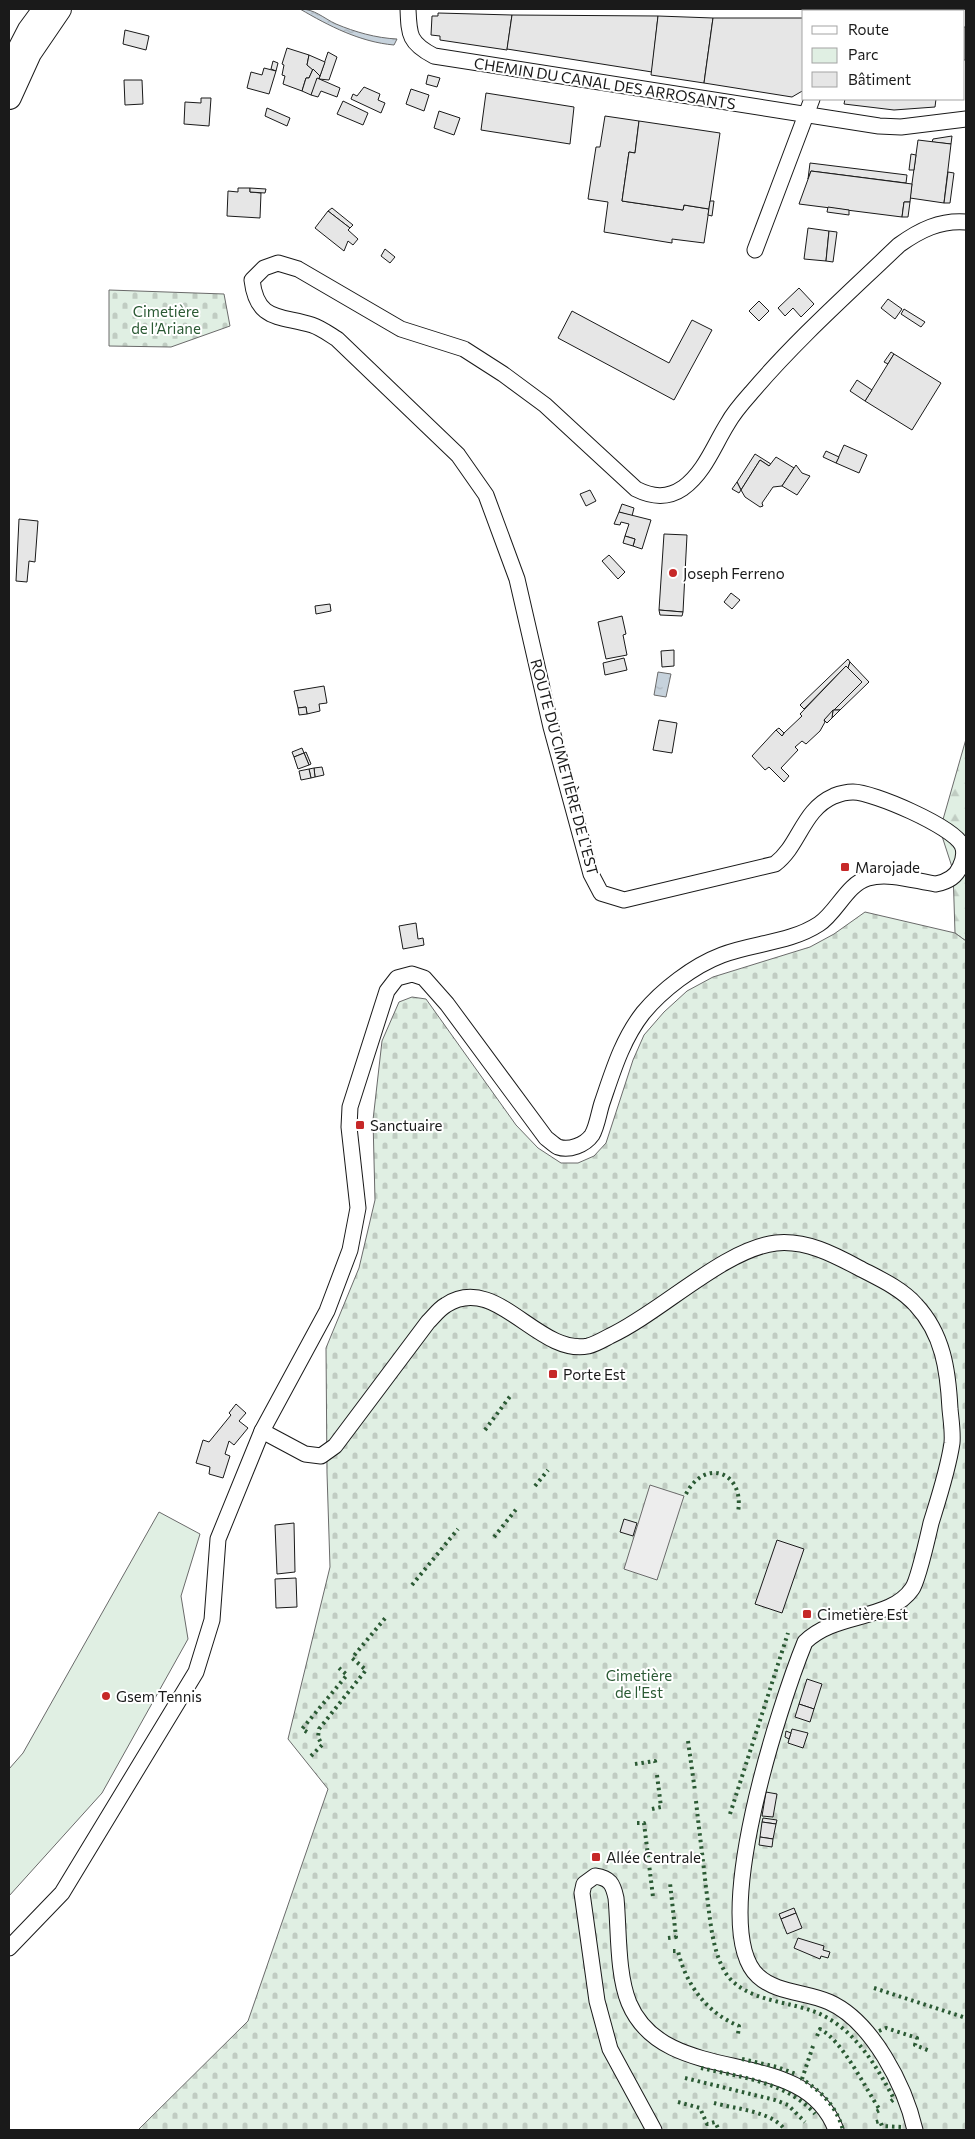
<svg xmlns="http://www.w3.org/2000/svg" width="975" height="2139" font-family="Commissioner,sans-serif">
	<defs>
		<pattern id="forest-firs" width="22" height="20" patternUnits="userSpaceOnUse" patternTransform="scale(1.25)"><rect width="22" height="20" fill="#e0efe3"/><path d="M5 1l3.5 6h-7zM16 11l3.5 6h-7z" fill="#c0ccc2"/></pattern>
		<pattern id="cemetery-stones" width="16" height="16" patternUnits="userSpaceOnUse" patternTransform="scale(1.25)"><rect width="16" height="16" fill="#e0efe3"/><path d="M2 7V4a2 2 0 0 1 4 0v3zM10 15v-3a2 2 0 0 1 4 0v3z" fill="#c0ccc2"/></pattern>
		<pattern id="water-ripples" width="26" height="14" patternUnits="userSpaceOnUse" patternTransform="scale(1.25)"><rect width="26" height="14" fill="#c6d2dc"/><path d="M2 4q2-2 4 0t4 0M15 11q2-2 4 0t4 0" fill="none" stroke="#aab4bc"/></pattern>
	</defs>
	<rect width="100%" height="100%" fill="#fff"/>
	<path fill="#e0efe3" stroke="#6a6a6a" d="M159,1512L200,1534L181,1596L188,1639L102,1793L9,1896V1769L23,1753Z"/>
	<path fill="url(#forest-firs)" stroke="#6a6a6a" d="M966,739V941L955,933L953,870L940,830Z"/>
	<g fill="url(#cemetery-stones)" stroke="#6a6a6a">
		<path d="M109,290L224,294L230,326L171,347L109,346Z"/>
		<path d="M865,912L955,933L966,941V2130H138L248,2021L328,1789L288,1739L330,1567L327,1473L326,1348L359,1268L375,1200L373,1120L382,1041L399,1002L412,997L426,999L516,1125L538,1148L561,1163H578L594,1156L606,1143L633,1060L644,1035L664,1012L687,991L713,977L810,947L834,934Z"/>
	</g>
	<path fill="#ededed" stroke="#6a6a6a" d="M650,1485L684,1496L657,1580L624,1569Z"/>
	<g fill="url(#water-ripples)" stroke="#6a6a6a">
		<path d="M300,9C315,9 323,18 336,24C355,32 376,38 397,39L394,45C360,42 329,26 300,9Z"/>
		<path d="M658,672L671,674L666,697L654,695Z"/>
	</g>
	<g fill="#e6e6e6" stroke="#1a1a1a">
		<path d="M438,13L512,15L507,50L440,40V36L431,35L432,16H438Z"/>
		<path d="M512,15L658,16L652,72L507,49Z"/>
		<path d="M658,16L713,18L704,83L651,75Z"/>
		<path d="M713,18H804V90L792,97L704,83Z"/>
		<rect x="964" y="27" width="2" height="33"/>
		<path d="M125,30L149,36L146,50L123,44Z"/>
		<path d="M287,48L309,55L307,65L313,69L309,78H306L302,91L283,84L285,76L282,75L284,65L282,64Z"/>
		<path d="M328,52L337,57L329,80L319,79Z"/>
		<path d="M309,55L325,62L320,76L307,65Z"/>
		<path d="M273,61L278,63L276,71L271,69Z"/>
		<path d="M264,68L276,71L269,94L247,88L251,72L262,75Z"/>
		<path d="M313,69L320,76L311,95L302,91L306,78H309Z"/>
		<path d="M428,75L440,78L437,87L426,84Z"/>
		<path d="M317,78L340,88L337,97L321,91L318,97L311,95Z"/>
		<path d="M124,80H142L143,104L125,105Z"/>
		<path d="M364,87L380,94L378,100L385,103L381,113L351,99L353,94L357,96Z"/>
		<path d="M411,89L429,95L424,111L406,104Z"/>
		<path d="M486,93L574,107L570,144L481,130Z"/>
		<path d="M201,98H211L209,126L184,124L185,102L201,103Z"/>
		<path d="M845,99H936L935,107L894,110L844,104Z"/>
		<path d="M343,101L368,113L363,125L337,114Z"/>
		<path d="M267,108L290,118L287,126L265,116Z"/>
		<path d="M439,111L460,118L454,135L434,128Z"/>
		<path d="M605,116L639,121L635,153L629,152L622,201L683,210L684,205L709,209L704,243L672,239V243L604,232L608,202L588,199L596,147H600Z"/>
		<path d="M639,121L720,133L709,209L684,205L683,210L622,201L629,152L635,153Z"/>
		<path d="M952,136L951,144L932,142L933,139Z"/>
		<path d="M918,140L951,144L944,203L910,198Z"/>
		<path d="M911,154L916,155L914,170H909Z"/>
		<path d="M810,163L907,175L906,183L811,171L808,179Z"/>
		<path d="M811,171L912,184L910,202H904L902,217L799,204Z"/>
		<path d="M948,172L954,173L950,203H944Z"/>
		<path d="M238,188H250V192L261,193L260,218L227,216L228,191L238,192Z"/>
		<path d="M250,188L266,189L265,193L250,192Z"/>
		<path d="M710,201H714L712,216L708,215Z"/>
		<path d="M904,202H910L908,217H902Z"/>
		<path d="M828,207L849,210V215L827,212Z"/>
		<path d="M332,208L353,225L350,228L328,211Z"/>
		<path d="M328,211L350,228L348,230L358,239L353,245L348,241L344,251L315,228Z"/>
		<path d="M808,228L829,231L826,261L804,259Z"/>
		<path d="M829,231L837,232L833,262L826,261Z"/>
		<path d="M385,249L395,257L390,263L381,256Z"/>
		<path d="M799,288L814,304L801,317L793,308L785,316L778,308Z"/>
		<path d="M888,299L902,309L895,319L881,308Z"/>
		<path d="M759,301L769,311L759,321L749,311Z"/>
		<path d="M904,309L925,322L921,327L901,314Z"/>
		<path d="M572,311L669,363L692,320L712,330L674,400L558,338Z"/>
		<path d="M891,352L894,354L888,364L884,362Z"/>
		<path d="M894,354L941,383L912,430L865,401Z"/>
		<path d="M857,380L872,390L865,401L850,391Z"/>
		<path d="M844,445L867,455L859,473L836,463Z"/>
		<path d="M826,451L839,457L836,463L823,457Z"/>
		<path d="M755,454L771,464L769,466L760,460L741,490L737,482Z"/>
		<path d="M776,457L794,468L782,486L773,487L762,503L763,506L760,507L745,497L741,490L760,460L769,466Z"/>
		<path d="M796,465L802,473L810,476L797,495L782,486Z"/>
		<path d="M737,482L741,490L739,493L732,489Z"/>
		<path d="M590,490L596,501L586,506L580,494Z"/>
		<path d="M622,504L634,508L632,516L619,512Z"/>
		<path d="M619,512L651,520L642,549L633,546L635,539L625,536L629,524L621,522L620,525L614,524Z"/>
		<path d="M19,519L38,521L35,562L29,561L27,582L16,581Z"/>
		<path d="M664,534L687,535L683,612L659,610Z"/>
		<path d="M625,536L635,539L633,546L623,543Z"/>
		<path d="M609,555L625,572L618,579L602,561Z"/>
		<path d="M731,593L740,600L732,609L724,602Z"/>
		<path d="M330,604L331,611L316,614L315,606Z"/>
		<path d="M659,610L683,612L682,616L660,615Z"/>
		<path d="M622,616L626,634L623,635L627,655L606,659L598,622Z"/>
		<path d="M674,650V666L662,667L661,651Z"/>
		<path d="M624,658L627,670L605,675L603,663Z"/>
		<path d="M848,659L850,662L848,668L846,666L804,709L800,705Z"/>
		<path d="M850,662L869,682L840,710H834L862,682L848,668Z"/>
		<path d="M846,666L862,682L824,720L825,722L820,731L806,744L802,741L795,747L798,750L781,768L789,776L784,782L769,767L765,770L752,756L776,730L782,736L784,733L802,716L800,714Z"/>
		<path d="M324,686L327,703L319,704L320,711L307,714L306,707L298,708L294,691Z"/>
		<path d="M306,707L307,714L299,715L298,708Z"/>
		<path d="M833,710H840L832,718Z"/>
		<path d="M833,710L832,718L827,723L824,720Z"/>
		<path d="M659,720L677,723L672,753L653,750Z"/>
		<path d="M779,728L784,733L782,736L776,730Z"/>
		<path d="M302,748L304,753L294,757L292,752Z"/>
		<path d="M306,752L311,764L309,765L304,753Z"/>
		<path d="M304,753L309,765L298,769L294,757Z"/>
		<path d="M322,767L324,775L315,777L314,768Z"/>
		<path d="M314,768L315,777L311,778L309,769Z"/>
		<path d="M309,769L311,778L301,780L299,771Z"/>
		<path d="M416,923L418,939L423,938L424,945L403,949L399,926Z"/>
		<path d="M236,1404L246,1413L239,1421L248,1428L234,1445L229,1441L225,1454L230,1456L223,1478L209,1474L210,1467L196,1463L203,1440L209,1442L231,1415L229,1413Z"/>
		<path d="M624,1519L637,1523L633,1536L620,1532Z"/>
		<path d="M294,1523L295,1572L277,1574L275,1525Z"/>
		<path d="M777,1540L804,1549L782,1613L755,1604Z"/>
		<path d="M296,1578L297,1607L276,1608L275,1579Z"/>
		<path d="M807,1679L822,1684L814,1709L799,1704Z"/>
		<path d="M799,1704L814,1709L810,1722L795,1717Z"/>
		<path d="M792,1729L808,1733L803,1748L788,1743Z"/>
		<path d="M786,1731L791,1733L789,1739L785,1737Z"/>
		<path d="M766,1792L777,1794L773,1817L762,1816Z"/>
		<path d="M763,1818L777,1820L776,1824L762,1822Z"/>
		<path d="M762,1822L776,1824L773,1839L760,1837Z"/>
		<path d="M760,1837L773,1839L772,1847L759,1845Z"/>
		<path d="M794,1908L796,1913L781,1919L779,1914Z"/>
		<path d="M796,1913L802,1928L787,1934L781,1919Z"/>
		<path d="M798,1938L824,1946L823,1950L830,1952L828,1958L821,1956L820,1959L794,1948Z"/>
	</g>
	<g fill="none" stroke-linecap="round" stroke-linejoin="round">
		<g stroke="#1a1a1a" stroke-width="17">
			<g id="street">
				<path d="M408,9C409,35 409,43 434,56L879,126L901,127L966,119"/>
				<path d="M833,11L834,9"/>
				<path d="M9,61L26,28L40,9"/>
				<path d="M755,250L812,99"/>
				<path d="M262,1431L305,1454L321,1456L335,1446L428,1322C434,1316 439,1309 446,1305C496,1272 538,1356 588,1346C596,1344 604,1339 610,1336C660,1313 724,1249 776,1243C806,1240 833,1254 859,1268C878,1278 901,1288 916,1305C943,1334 948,1370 950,1409C951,1420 953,1432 952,1443C948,1470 939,1497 931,1523C928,1536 918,1581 912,1589C890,1621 835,1612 805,1642C781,1701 706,1928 758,1976C776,1993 807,1992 829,2002C872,2021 905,2086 915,2130"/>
				<path d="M9,1948L62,1893L196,1672L212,1620L218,1539L262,1431L327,1311L350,1250L358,1208L349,1127L350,1107L387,991L397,978L412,974L424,978L447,1004L546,1138C549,1140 554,1145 558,1147C569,1151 585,1145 592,1135C597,1127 599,1112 602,1103C613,1071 622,1040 643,1013C662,990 693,966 722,955C753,943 790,943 819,924C837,912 847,884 868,878C889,872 915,881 936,884C946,882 956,877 960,867C963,861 965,852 962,845C952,826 873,792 853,792C847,792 839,794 834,796C802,810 800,845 775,864L624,900L601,893L591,874L551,727L517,579L486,495L458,455L337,339C329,334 321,328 312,325C280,315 257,322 252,280L264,268L278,263L298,269L401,329L464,349L503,374L545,405L636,489C652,497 667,499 683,488C705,472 714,445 728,423C734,412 743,402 751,393C796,340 849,293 899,245C920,230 940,220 966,222"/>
				<path d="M654,2130L610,2049L597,2001L582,1893L584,1884L595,1876C610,1878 613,1884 616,1898C619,1929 617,1974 629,2003C666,2091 804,2042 836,2130"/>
			</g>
		</g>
		<g stroke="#1a1a1a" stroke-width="26">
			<path id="primary" d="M9,97L29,53L59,9"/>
		</g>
		<use href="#street" stroke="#fff" stroke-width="15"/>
		<use href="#primary" stroke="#fff" stroke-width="24"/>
		<g stroke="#2b5a34" stroke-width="4" stroke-dasharray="2.5 4" stroke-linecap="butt">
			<path d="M485,1430L511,1395"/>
			<path d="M535,1486L548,1470"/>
			<path d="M686,1494C705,1457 745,1472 738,1512"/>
			<path d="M494,1537L518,1507"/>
			<path d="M412,1585L458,1529"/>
			<path d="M307,1732L302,1729L347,1675L339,1668"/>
			<path d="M688,1741L695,1791"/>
			<path d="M311,1756L322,1745L318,1737L319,1729L366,1670L352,1658L387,1616"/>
			<path d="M635,1764L655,1761L656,1766"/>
			<path d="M696,1801C699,1830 703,1859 706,1888C710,1915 711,1948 725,1972C745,2004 795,2000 824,2016C857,2033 877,2067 894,2099L889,2103"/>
			<path d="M652,1809L661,1807L657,1775"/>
			<path d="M730,1814L788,1633"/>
			<path d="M637,1823H644L653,1897"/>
			<path d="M668,1938L676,1937L670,1883"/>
			<path d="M673,1951H678C686,1985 707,2013 739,2026L738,2034"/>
			<path d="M874,1988L966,2018"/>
			<path d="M879,2031L886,2028L917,2038L915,2045L930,2051"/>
			<path d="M817,2036L820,2029C843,2041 865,2088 880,2110L876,2112"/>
			<path d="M813,2046L802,2079C823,2093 836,2106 843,2130"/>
			<path d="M742,2059L777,2067L796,2074"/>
			<path d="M701,2068C740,2077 787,2082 815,2114"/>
			<path d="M685,2078L775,2100L788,2105L805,2122"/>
			<path d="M678,2102L700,2108L707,2124L715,2122L719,2130"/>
			<path d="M714,2103C735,2109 772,2111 785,2130"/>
			<path d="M876,2122L880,2121L882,2126L901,2127L902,2130"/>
		</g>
	</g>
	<g fill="#c62828" stroke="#fff" stroke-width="2">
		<circle cx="673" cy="573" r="5"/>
		<rect x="840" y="862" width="10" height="10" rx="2.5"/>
		<rect x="355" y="1120" width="10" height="10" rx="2.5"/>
		<rect x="548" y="1369" width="10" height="10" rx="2.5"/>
		<rect x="802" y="1609" width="10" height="10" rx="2.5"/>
		<circle cx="106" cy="1696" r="5"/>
		<rect x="591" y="1852" width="10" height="10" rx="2.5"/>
	</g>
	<g text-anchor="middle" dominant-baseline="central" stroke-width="4" stroke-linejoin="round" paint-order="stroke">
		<g font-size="15" fill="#1a1a1a" stroke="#fff">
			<text transform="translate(605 83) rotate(9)">CHEMIN DU CANAL DES ARROSANTS</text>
			<text transform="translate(565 767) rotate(75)">ROUTE DU CIMETIÈRE DE L'EST</text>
		</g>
		<g font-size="15" fill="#2b5a34" stroke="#fff">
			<text x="166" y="311">Cimetière<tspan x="166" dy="17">de l’Ariane</tspan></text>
			<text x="639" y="1675">Cimetière<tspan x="639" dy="17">de l'Est</tspan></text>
		</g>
		<g font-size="15" fill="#1a1a1a" stroke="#fff" text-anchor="start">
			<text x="683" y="573">Joseph Ferreno</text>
			<text x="855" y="867">Marojade</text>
			<text x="370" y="1125">Sanctuaire</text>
			<text x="563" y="1374">Porte Est</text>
			<text x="817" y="1614">Cimetière Est</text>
			<text x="116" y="1696">Gsem Tennis</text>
			<text x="606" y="1857">Allée Centrale</text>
		</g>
	</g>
	<rect width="975" height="2139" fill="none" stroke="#1a1a1a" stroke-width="20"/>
	<rect x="802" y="10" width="162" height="90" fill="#ffffff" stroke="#a3a3a3"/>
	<rect x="812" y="26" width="25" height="8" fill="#ffffff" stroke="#a3a3a3"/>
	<text x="848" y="35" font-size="15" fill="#1a1a1a">Route</text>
	<rect x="812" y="48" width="25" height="15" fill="#e0efe3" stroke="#a3a3a3"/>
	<text x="848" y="60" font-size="15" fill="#1a1a1a">Parc</text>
	<rect x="812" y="72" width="25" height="15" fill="#e6e6e6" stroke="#a3a3a3"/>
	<text x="848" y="85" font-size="15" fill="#1a1a1a">Bâtiment</text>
</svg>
